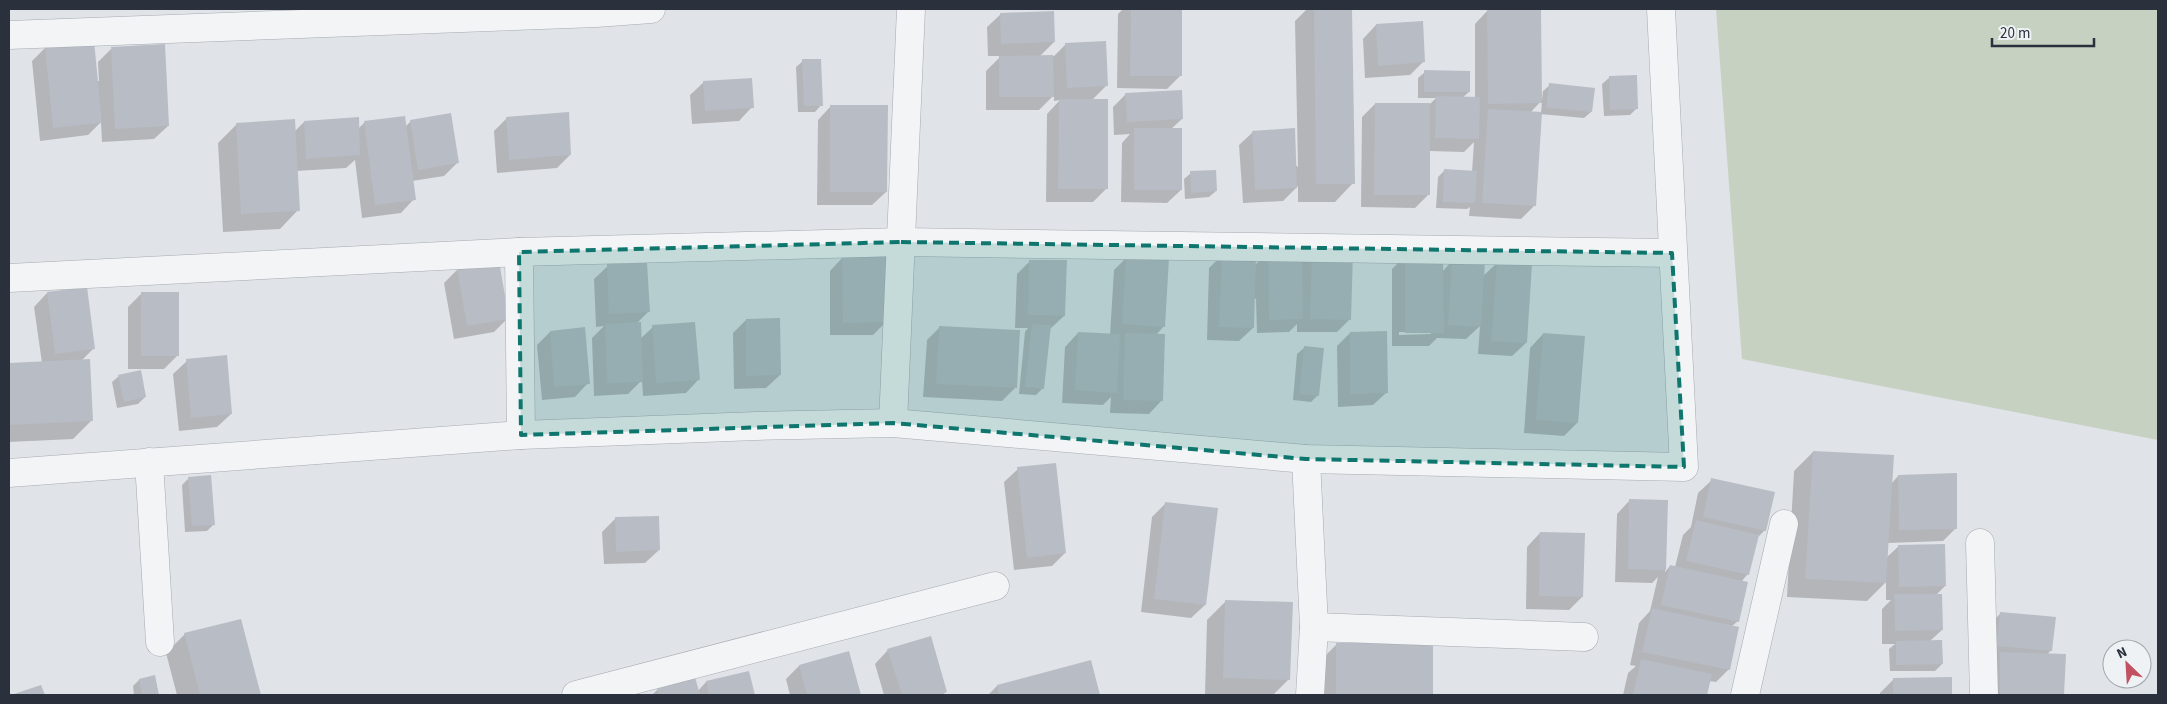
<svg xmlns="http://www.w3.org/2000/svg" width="2167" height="704" font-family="'Source Sans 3',sans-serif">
	<rect width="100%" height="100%" fill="#e0e3e8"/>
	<path fill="#c6d1c2" d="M1716,9H2158V440L1742,359Z"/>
	<g fill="#0003" fill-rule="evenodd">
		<path d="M1123,9H1181V75L1167,89L1117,88L1118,14Z"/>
		<path d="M1307,9H1351L1353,183L1335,202H1298V186L1283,201L1243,203L1239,145L1253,132L1298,167L1295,21Z"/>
		<path d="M1488,10L1540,100H1542L1543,91L1550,85L1591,112L1584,118L1540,114L1535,205L1521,219L1469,216L1470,207L1467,209L1436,208L1438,177L1444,171L1472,172L1474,142L1464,152L1429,151V194L1415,208L1361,207L1362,117L1375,104H1430L1436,98H1418V78L1425,72L1469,92L1462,98L1475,99V24ZM1542,100L1541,113H1530Z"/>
		<path d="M1001,14L1054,42L1039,57L1054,56L1065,45L1107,85L1092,100L1106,189L1093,202H1046L1047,114L1060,100L1054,101V95L1039,110H986V71L1001,56H988L987,27Z"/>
		<path d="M1376,25L1424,61L1410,75L1365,78L1363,39Z"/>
		<path d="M45,48L97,81H99L98,62L111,49L168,126L154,139L102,142L101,122L88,135L40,141L32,61Z"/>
		<path d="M803,61L821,105L815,112H798L796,67Z"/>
		<path d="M1609,78L1637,108L1630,115L1604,116L1602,84Z"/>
		<path d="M704,82L752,107L739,121L692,124L690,95Z"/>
		<path d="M1126,94L1182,119L1171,129L1181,190L1167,203L1121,202L1122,143L1130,134L1114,135L1113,107Z"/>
		<path d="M831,106L886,192L872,205H817L818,120Z"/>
		<path d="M507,118L570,155L557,168L497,173L494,131Z"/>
		<path d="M411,121L457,163L444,176L412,181L414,199L401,213L362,218L355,160L346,168L296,171L298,210L280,229L223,232L218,143L237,124L294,132L304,122L358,129L365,122L405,127Z"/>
		<path d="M1191,173L1216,191L1209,197L1185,199L1184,179Z"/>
		<path d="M1269,251L1301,263L1312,252L1350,319L1337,332H1297V324L1289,332L1257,333L1256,299L1254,298L1253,328L1239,341L1207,340L1209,268L1222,255L1255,265Z"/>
		<path d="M1405,256L1442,272L1452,261L1482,277L1497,263L1526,343L1512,356L1478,354L1480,326L1466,339L1437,338L1429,346H1392V269ZM1399,332H1431V334L1399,335Z"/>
		<path d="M843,257L886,322L873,335H830V271Z"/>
		<path d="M1127,257L1164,326L1156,335L1162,400L1149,414L1110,413L1111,397L1103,405L1062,403L1065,347L1078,333L1110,335L1114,270Z"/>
		<path d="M1030,261L1064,316L1050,329L1043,388L1036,395L1019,394L1025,332L1028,328H1015L1017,274Z"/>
		<path d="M608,266L648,312L636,324L640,339L653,327L699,379L686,393L643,396L642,380L628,394L594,396L592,338L604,326L596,327L594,279Z"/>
		<path d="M457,270L508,318L494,332L454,339L444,283Z"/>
		<path d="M47,293L94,348L81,361L92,420L73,439L9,442V365L42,363L34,307Z"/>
		<path d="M141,294L178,355L164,369H128V307Z"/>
		<path d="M746,320L780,375L766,388L734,389L733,333Z"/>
		<path d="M940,327L1016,387L1002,401L923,397L927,340Z"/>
		<path d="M550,332L588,383L575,397L542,400L537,345Z"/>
		<path d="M1350,333L1387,392L1373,405L1338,407L1337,346Z"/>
		<path d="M1543,334L1577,423L1564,436L1524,433L1530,348Z"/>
		<path d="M1304,348L1318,395L1311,402L1293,400L1297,354Z"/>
		<path d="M187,361L231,414L217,427L179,431L173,374Z"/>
		<path d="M119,376L145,397L138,404L117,408L112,382Z"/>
		<path d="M1813,452L1892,483L1898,476L1956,528L1943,541L1888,543L1887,557L1899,546L1945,586L1936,595L1942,630L1930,641L1942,664L1935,671H1890L1889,649L1895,644H1882V609L1891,600H1886V582L1867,601L1787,597L1794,471Z"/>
		<path d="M1018,469L1065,553L1052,566L1014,570L1004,482Z"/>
		<path d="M188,479L214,524L207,531L185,532L182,485Z"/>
		<path d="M1712,480L1765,530L1757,538L1747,575L1741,582L1738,621L1732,626L1729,669L1716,682L1709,681L1706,695H1623L1628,673L1636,666L1630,665L1639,623L1650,611L1658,577L1652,583L1615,582L1617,514L1630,500L1667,501L1665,572L1670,566L1675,567L1683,535L1691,527L1698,493Z"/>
		<path d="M1166,503L1205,605L1191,618L1141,612L1152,517Z"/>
		<path d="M616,518L659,550L645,563L604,564L602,532Z"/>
		<path d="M1540,533L1582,597L1569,610L1526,609L1527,547Z"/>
		<path d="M1226,601L1289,679L1273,695H1205L1207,620Z"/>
		<path d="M2001,613L2051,650L2047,655H2064L2063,695H1987V627Z"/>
		<path d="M241,620L259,695H177L166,653L185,634Z"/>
		<path d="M1337,644H1431V695H1318V663Z"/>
		<path d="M888,650L946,692L942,695H884L875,664Z"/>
		<path d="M848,653L859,695H790L786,679L799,666Z"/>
		<path d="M1090,662L1099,695H988L997,686Z"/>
		<path d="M748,672L753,695H652L657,690L694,679L698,691L706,682Z"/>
		<path d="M154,677L158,695H134L133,686L139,680Z"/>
		<path d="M1951,678V695H1880V693L1893,680Z"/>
	</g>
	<g fill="#b8bcc4">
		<path d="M1131,9H1182V76H1130Z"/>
		<path d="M1314,9H1352L1355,184H1316Z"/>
		<path d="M1487,9H1541L1542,103L1488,104Z"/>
		<path d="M1054,11L1055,42L1001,44L1000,13Z"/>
		<path d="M1423,21L1425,62L1378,66L1376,24Z"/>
		<path d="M94,41L102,123L53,128L45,47Z"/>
		<path d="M1106,41L1108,86L1067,88L1065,43Z"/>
		<path d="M165,44L169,126L115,129L111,47Z"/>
		<path d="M1053,55L1054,97H999V56Z"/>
		<path d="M802,59H821L823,106H804Z"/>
		<path d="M1424,70L1470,71V92H1424Z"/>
		<path d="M1637,75L1638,109L1610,110L1609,76Z"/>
		<path d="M752,78L754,108L705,111L703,81Z"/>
		<path d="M1549,83L1595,88L1592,112L1546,108Z"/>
		<path d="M1182,90L1183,119L1127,122L1125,93Z"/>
		<path d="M1436,96L1480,97L1479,139L1435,138Z"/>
		<path d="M1059,99H1108V189H1058Z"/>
		<path d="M1375,103H1430V195H1374Z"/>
		<path d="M830,105H888L887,192H830Z"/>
		<path d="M1488,109L1542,112L1536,206L1482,203Z"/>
		<path d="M569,112L571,155L509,160L506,117Z"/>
		<path d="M451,113L459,163L418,170L410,120Z"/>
		<path d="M405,116L416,200L375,205L364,121Z"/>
		<path d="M359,117L360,155L306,159L304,121Z"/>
		<path d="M295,119L300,211L241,214L236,123Z"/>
		<rect x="1134" y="128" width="48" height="62"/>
		<path d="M1295,128L1297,188L1255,190L1252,131Z"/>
		<path d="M1444,169L1477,171L1475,203L1443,202Z"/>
		<path d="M1216,170L1217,191L1191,193L1190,171Z"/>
		<path d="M1302,249L1303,319L1269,320L1268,250Z"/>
		<path d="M1312,250L1353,252L1351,320L1310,319Z"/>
		<path d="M1222,254H1256L1254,328L1219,327Z"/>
		<path d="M1443,254L1444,333H1405V255Z"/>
		<path d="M887,255V322L843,323L842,256Z"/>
		<path d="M1126,256L1169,258L1165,327L1122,324Z"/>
		<path d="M1029,260H1067L1065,316L1028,315Z"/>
		<path d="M1452,260L1485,262L1481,327L1448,325Z"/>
		<path d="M499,261L509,319L467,326L457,269Z"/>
		<path d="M1497,261L1532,264L1527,343L1491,341Z"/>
		<path d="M647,263L650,312L609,314L607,264Z"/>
		<path d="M87,287L95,349L55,354L47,292Z"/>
		<rect x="141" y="292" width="38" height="64"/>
		<path d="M780,318L781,375L746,376V319Z"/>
		<path d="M641,322L643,382L607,383L605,324Z"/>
		<path d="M695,322L700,380L656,383L652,325Z"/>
		<path d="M1032,324L1051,325L1044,389L1025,387Z"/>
		<path d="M939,326L1020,330L1017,388L936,384Z"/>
		<path d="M585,327L590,384L554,387L550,331Z"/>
		<path d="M1387,331L1388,393L1350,394V332Z"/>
		<path d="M1078,332L1120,334L1117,393L1075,390Z"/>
		<path d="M1125,333L1165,334L1163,401L1123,400Z"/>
		<path d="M1543,333L1585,336L1578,423L1536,420Z"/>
		<path d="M1304,346L1324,348L1319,396L1299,394Z"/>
		<path d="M227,355L232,414L191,418L186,359Z"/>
		<path d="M90,359L93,421L9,425V363Z"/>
		<path d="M141,370L146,397L124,402L118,375Z"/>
		<path d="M1813,451L1894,455L1886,583L1805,579Z"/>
		<path d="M1056,463L1066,553L1027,558L1017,467Z"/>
		<path d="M1957,473V529L1899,530L1898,475Z"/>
		<path d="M211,475L215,525L192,526L188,477Z"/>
		<path d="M1711,478L1775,492L1766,531L1703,517Z"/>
		<path d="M1629,499L1668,500L1666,570L1628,569Z"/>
		<path d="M1165,502L1218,508L1206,605L1154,599Z"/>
		<path d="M659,516L660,550L616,552L615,517Z"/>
		<path d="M1696,520L1759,535L1749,575L1686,561Z"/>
		<path d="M1540,532L1585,533L1583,597L1539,596Z"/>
		<path d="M1945,544L1946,586L1899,587L1898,545Z"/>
		<path d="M1670,565L1748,582L1739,622L1661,605Z"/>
		<path d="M1894,594H1942L1943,630L1895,631Z"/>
		<path d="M1225,600L1293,602L1290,680L1223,678Z"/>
		<path d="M1652,608L1739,627L1730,670L1642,652Z"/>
		<path d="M2000,612L2056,617L2052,651L1997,646Z"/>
		<path d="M241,619L261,695H200L184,633Z"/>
		<path d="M931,636L947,692L937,695H902L887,649Z"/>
		<path d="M1942,640L1943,664L1896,665V641Z"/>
		<rect x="1336" y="643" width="97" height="52"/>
		<path d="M849,651L861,695H807L799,665Z"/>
		<path d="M2000,652L2066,654L2064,695H2000Z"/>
		<path d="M1641,659L1712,674L1707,695H1633Z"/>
		<path d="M1091,660L1100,695H999L997,685Z"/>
		<path d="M749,671L755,695H709L706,681Z"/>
		<path d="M155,675L159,695H142L139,679Z"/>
		<path d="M695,677L700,695H659L657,689Z"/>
		<path d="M1952,677V695H1893V678Z"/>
		<path d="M41,685L45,695H11Z"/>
	</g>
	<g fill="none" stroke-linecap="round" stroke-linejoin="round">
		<g stroke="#a6aab1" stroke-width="29">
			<g id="minor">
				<path d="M9,35L596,13L651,9"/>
				<path d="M519,252L521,435"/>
				<path d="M9,278L519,252L901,242L1672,253"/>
				<path d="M893,423L911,9"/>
				<path d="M1306,459L1314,627L1310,695"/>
				<path d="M149,462L160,642"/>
				<path d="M9,473L521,435L756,426L893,423L1306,459L1684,467L1661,9"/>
				<path d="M1980,543L1984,695"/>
				<path d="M1314,627L1584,637"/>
				<path d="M576,695L995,586"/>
				<path d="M1745,695L1784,524"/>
			</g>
		</g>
		<use href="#minor" stroke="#f2f4f6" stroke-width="28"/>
	</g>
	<path fill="#0f766e" fill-opacity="0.2" stroke="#0f766e" stroke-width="4" stroke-dasharray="10 6" stroke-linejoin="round" d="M901,242L1672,253L1684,467L1306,459L893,423L521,435L519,252Z"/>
	<rect width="2167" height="704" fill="none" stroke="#2a313d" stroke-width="20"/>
	<g transform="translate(2127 664) rotate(335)"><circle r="24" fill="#eff2f5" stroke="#a0a5ab"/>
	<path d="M0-4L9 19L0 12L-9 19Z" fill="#c15061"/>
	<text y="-8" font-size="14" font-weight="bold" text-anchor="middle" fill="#2a313d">N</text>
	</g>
	<path d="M1992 38v8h102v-8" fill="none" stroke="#2a313d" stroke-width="2.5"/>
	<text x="2000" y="38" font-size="15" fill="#2a313d" stroke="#eff2f5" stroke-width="4" paint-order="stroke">20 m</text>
</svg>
